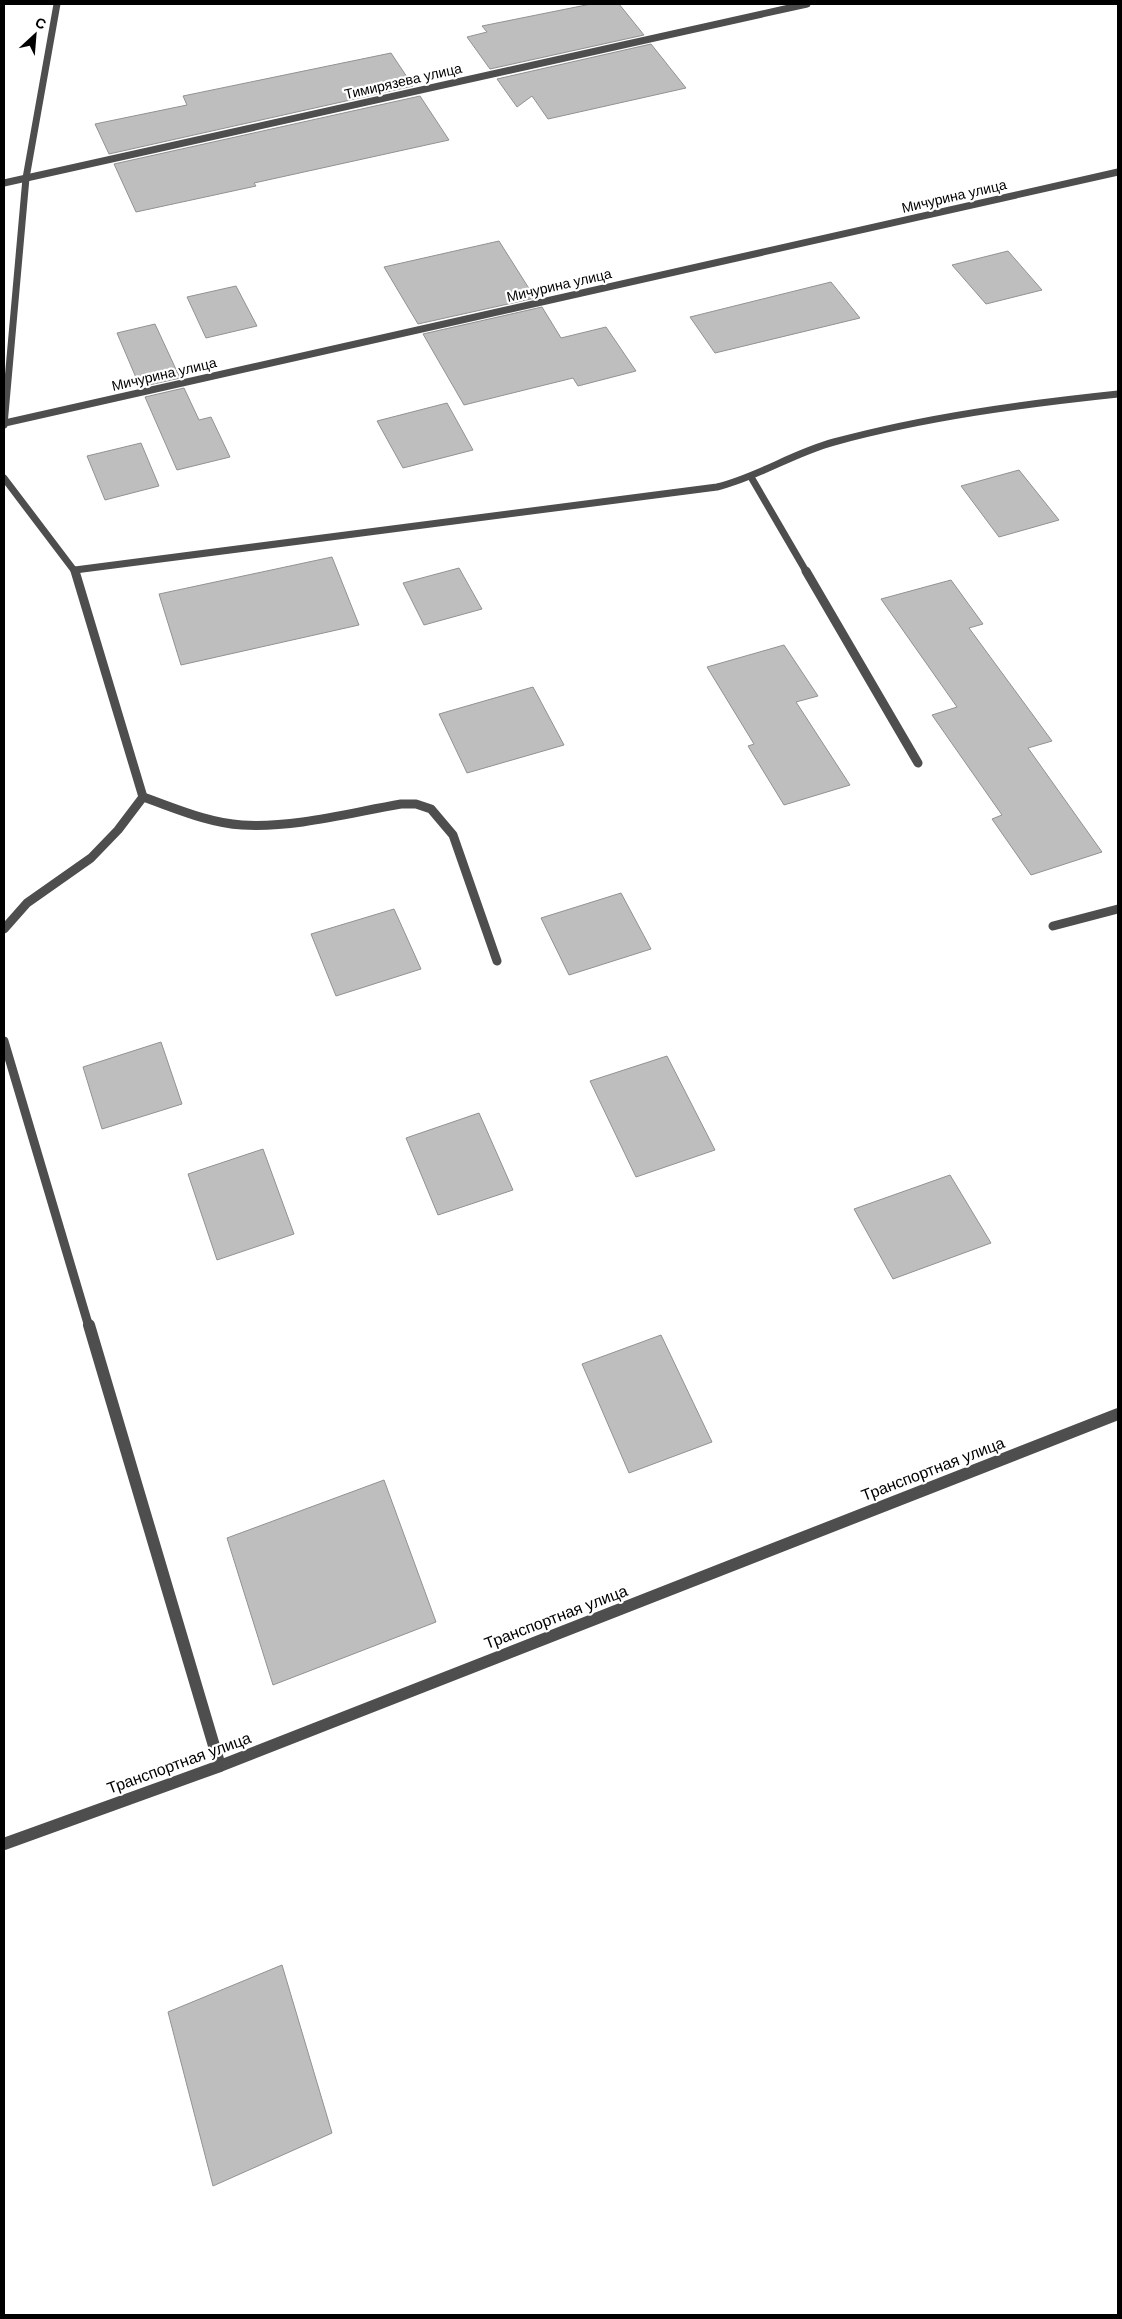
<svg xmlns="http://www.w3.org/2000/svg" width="1122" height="2319" font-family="Helvetica,sans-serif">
	<rect width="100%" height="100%" fill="#fff"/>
	<g fill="#bebebe" stroke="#929292">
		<path d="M591,4H619L644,35L490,69L467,37L487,32L482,26Z"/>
		<path d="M651,44L686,88L548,119L532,96L517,107L497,79Z"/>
		<path d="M391,53L413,86L109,154L95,124L187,105L183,96Z"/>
		<path d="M420,96L449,140L254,183L256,186L136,212L114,164Z"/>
		<path d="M499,241L535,298L418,324L384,267Z"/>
		<path d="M1008,251L1042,290L986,304L952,265Z"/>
		<path d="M831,282L860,318L715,353L690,317Z"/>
		<path d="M236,286L257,326L206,338L187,297Z"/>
		<path d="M542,307L561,338L606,327L636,371L578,386L573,378L464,405L423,334Z"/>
		<path d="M155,324L180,378L140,387L117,333Z"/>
		<path d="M184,388L199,420L211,417L230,457L177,470L145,397Z"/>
		<path d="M447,403L473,450L403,468L377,421Z"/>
		<path d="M141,443L159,486L105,500L87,456Z"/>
		<path d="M1019,470L1059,520L999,537L961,486Z"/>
		<path d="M332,557L359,625L181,665L159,594Z"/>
		<path d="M459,568L482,609L424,625L403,583Z"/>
		<path d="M951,580L983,624L969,628L1052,741L1028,748L1102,852L1031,875L992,819L1002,815L932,715L957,707L881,599Z"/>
		<path d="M784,645L818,696L796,702L850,785L784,805L748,746L754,744L707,667Z"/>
		<path d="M533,687L564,745L467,773L439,714Z"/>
		<path d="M621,893L651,949L569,975L541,918Z"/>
		<path d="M394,909L421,969L336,996L311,934Z"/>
		<path d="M161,1042L182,1104L102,1129L83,1067Z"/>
		<path d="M667,1056L715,1150L636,1177L590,1081Z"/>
		<path d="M479,1113L513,1190L438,1215L406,1138Z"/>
		<path d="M263,1149L294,1234L217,1260L188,1174Z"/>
		<path d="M950,1175L991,1243L893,1279L854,1209Z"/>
		<path d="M661,1335L712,1442L629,1473L582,1364Z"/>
		<path d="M384,1480L436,1622L273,1685L227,1538Z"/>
		<path d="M282,1965L332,2133L213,2186L168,2012Z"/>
	</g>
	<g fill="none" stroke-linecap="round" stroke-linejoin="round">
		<path stroke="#4e4e4e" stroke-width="7" d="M751,477L807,573"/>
		<path stroke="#4e4e4e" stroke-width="9" d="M806,571L918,763"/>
		<g stroke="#4e4e4e" stroke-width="7">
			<path d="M4,183L807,4"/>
			<path d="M5,423L1118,172"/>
			<path d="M4,425L26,178L57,4"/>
			<path d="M4,478L76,573"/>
			<path d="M75,570L717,487C758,477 793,453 834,442C926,417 1023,404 1118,394"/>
		</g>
		<g stroke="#4e4e4e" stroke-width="9">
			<path d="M143,797C175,808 208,823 242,825C295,828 349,813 401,804H416L431,809L453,835L497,961"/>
			<path d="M1053,926L1118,909"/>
			<path d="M4,929L27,903L91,858L118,830L143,797L75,571"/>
			<path d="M4,1041L89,1327"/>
		</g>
		<g stroke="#4e4e4e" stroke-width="12">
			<path d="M89,1325L220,1766"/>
			<path d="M4,1844L220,1766L1118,1414"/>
		</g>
	</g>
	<g text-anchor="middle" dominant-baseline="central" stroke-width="4.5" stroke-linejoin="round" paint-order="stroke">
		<g font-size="14" fill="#000" stroke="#fff">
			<text transform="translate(403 81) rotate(-13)">Тимирязева улица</text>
			<text transform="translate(954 196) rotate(-13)">Мичурина улица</text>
			<text transform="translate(559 285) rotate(-13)">Мичурина улица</text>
			<text transform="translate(164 374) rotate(-13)">Мичурина улица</text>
		</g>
		<g font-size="16" fill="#000" stroke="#fff">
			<text transform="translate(933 1469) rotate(-21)">Транспортная улица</text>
			<text transform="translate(556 1617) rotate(-21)">Транспортная улица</text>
			<text transform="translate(179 1763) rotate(-20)">Транспортная улица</text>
		</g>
	</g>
	<rect width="1122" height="2319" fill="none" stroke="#000000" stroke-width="10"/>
	<g transform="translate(35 35) rotate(26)" stroke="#ffffff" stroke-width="4" paint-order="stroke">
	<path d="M0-4L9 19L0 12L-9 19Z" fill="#000000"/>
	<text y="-8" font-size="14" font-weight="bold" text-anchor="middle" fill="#000000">С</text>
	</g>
</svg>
